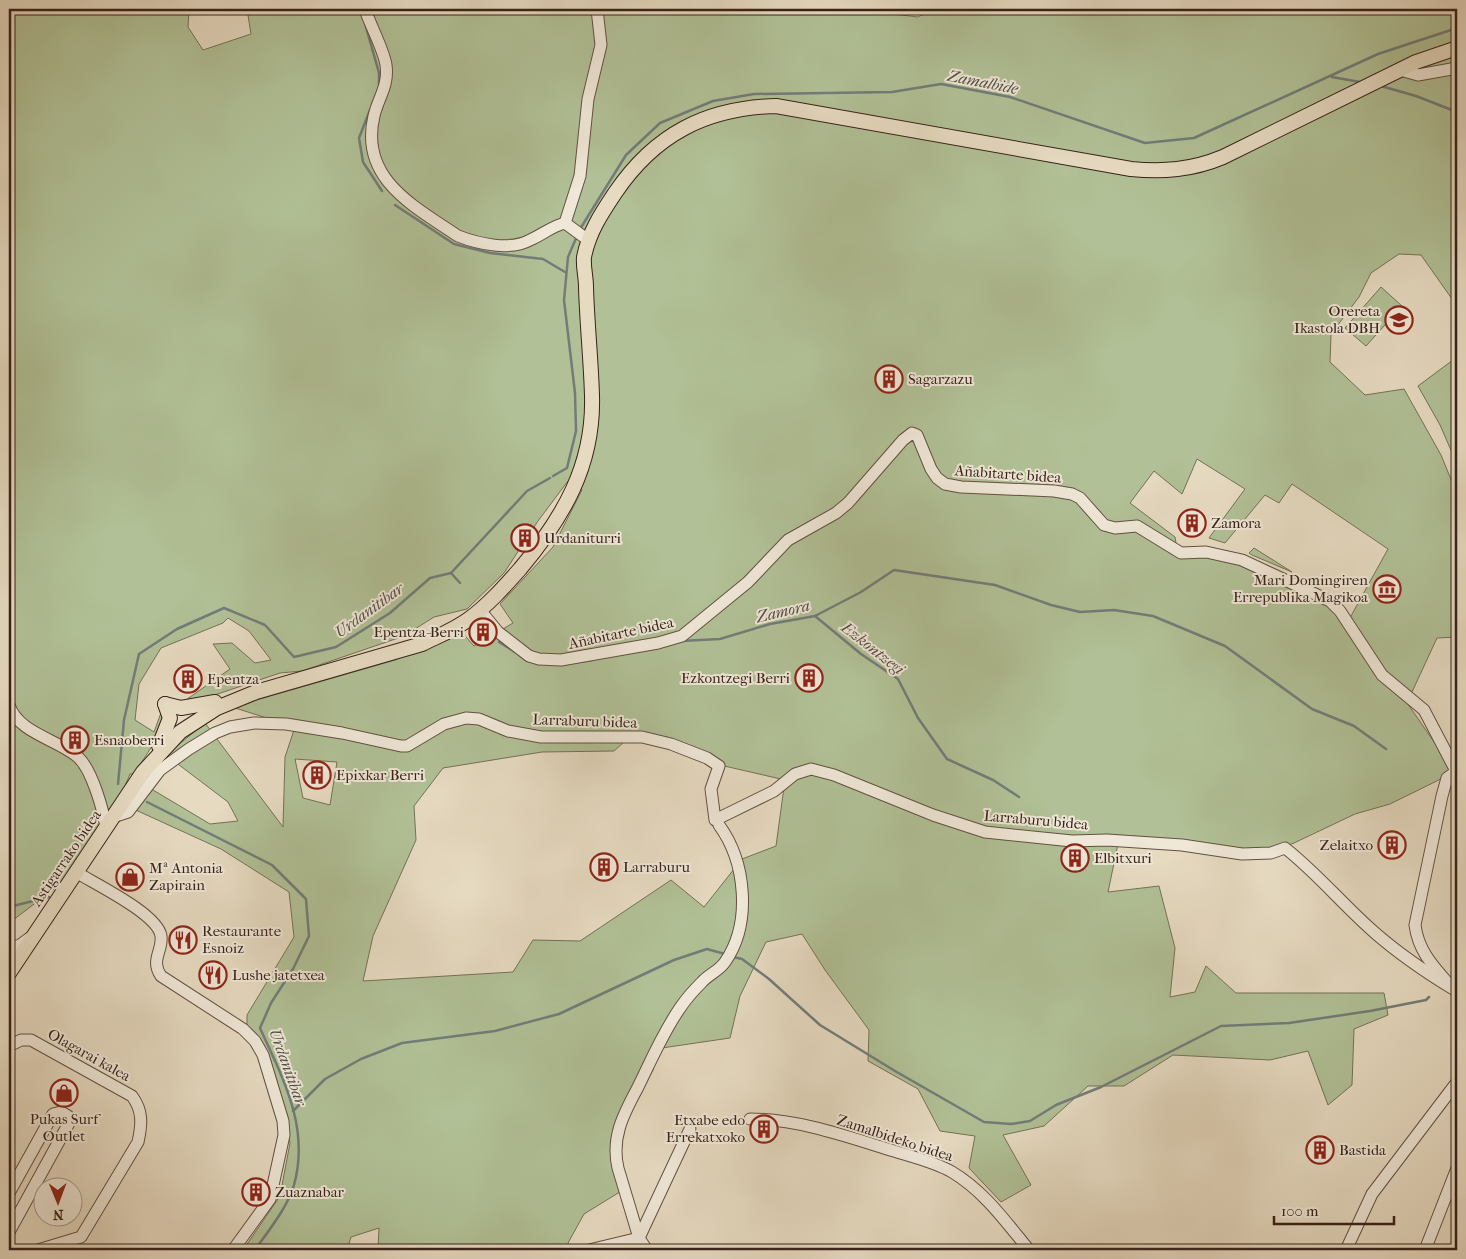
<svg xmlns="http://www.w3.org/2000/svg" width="1466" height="1259" font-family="'IM FELL French Canon',serif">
	<rect width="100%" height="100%" fill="#e6dac1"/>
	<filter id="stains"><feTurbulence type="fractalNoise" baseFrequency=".004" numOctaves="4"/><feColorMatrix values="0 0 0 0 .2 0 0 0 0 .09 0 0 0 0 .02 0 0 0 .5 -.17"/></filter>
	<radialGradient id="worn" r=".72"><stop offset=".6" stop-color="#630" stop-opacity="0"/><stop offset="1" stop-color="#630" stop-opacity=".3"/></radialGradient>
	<g fill="#b1c096" stroke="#747157" fill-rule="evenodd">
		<path d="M9,9H189L188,27L203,50L251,34L247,9H852L918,17L933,9H1457V306L1421,255L1399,254L1371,273L1359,297L1331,334L1330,362L1365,395L1404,389L1441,455L1457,494V637L1437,638L1412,692L1405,700L1455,772L1390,804L1355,814L1294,843L1259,856L1118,844L1108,892L1159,886L1175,948L1170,997L1195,992L1206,966L1236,993H1384L1388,1015L1354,1029L1352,1085L1328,1105L1308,1051L1270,1060L1173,1055L1124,1086H1088L1044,1126L1003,1135L1031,1185L1001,1202L969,1168L975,1136L940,1131L918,1089L868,1061L869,1030L825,970L802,934L766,942L740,996L730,1038L655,1049L653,1070L621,1115L612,1158L623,1190L584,1214L568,1243L571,1250H378L379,1228L351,1237L347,1250H243L280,1196L290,1143L285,1112L261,1040L247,1027V1015L294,937L289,892L221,849L127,806L143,784L210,824L238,821L228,802L166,755L205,723L283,827L285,757L295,727L232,707L395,660L460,630L474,646L513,623L500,604L553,547L582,490L568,481L538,521L504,573L467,609L434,617L404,636L302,671L280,673L194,702L180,704L230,669L213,644L232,643L255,663L271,660L249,631L228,618L223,623L161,648L139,684L135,720L154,732L162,710L166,717L163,729L134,774H130L117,805L62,883L9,923ZM1197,459L1245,489L1209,538L1225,543L1265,495L1279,503L1292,484L1388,549L1346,625L1327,604L1239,564L1207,556L1178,555L1175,537L1130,503L1154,471L1182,494ZM633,734L720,765L785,780L776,846L742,859L704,907L671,880L580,941L533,940L513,972L363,981L373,936L416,840L414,806L443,768L542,752L614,751ZM295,759L337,762L330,805L303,798Z"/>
		<path d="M1381,287L1402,306L1366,346L1345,328Z"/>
		<path d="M1457,357V464L1440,425L1418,386Z"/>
		<path d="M1254,548L1292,572L1252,555L1249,553Z"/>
	</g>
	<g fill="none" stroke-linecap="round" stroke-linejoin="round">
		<g stroke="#717d79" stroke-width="2.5">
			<path d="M364,20L379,73V87"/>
			<path d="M1332,77L1360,82"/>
			<path d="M1381,86L1416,96L1457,112"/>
			<path d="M370,110L359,138L363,162L382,191"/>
			<path d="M395,205L454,244L490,253L543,259L565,272"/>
			<path d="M580,229L626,155L660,123L713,101L754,94L892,92L941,84L1010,97L1145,143L1194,138L1378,54L1457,28"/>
			<path d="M553,476L567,468L576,431L575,393L564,300L568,257L577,236"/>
			<path d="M451,573L460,583"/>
			<path d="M815,616L861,654L898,679L918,718L947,759L993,780L1019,797"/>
			<path d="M681,641L720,639L770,624L815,616L861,592L894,570L995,585L1051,605L1080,612L1114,610L1153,616L1225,646L1312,709L1354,726L1386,749"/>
			<path d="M499,642L515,652"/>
			<path d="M578,662L592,660"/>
			<path d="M118,784L124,720L139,654L177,629L224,608L265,625L294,657L336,647L390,613L430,578L451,573L527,491L550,478"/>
			<path d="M147,802L272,865L306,899L309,936L293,969L271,1003L260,1028C283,1079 310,1127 294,1185C287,1208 269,1230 255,1250"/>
			<path d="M9,907L49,897"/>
			<path d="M733,957L742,959L769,979L820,1025L895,1071L984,1122L1011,1124L1030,1121L1056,1105L1101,1087L1221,1026L1289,1023L1370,1011L1426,1000L1429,997"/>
			<path d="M293,1111L325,1079L361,1059L402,1043L495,1031L559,1014L674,960L707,949L725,954"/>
		</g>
		<g stroke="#645042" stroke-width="13">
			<g id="minor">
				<path d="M365,9C370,25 384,50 386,65C389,86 378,98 374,116C359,179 414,206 458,236C479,244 510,251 530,240C542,235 552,226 565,223L584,237"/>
				<path d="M1400,70L1418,75L1457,68"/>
				<path d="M565,223L580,176L588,99L601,45L597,9"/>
				<path d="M480,610L498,632L529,656L539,659L561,660L658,643L682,636L748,582L788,540L836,513L848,503L903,440L912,433L917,435L931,469L937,478L945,484L961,487L1054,491L1072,494L1080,498L1104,525L1115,528L1137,526L1181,553L1206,552L1242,560L1330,601L1340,611L1382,675L1424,710L1456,771"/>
				<path d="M9,705C18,733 57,739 78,757C92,770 103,809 106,828"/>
				<path d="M113,817L128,812L160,770L189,749L215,733L230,727L254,723L286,724L342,733L401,746H407L444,724L466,718L479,719L508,731L541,737H642L671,744L707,758L719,766L711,789L715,820L774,791L795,774L811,769L834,775L933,815L985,832L1072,841L1107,840L1182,845L1242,854L1271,853L1285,848C1317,873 1343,905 1374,932C1399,954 1427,973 1455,990"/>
				<path d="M76,872C95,884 158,914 161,936C163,951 150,960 161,976L243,1029L255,1041L263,1055L283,1121L284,1135L270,1199L233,1250"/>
				<path d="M9,949L20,945L31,937"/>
				<path d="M1447,982C1431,964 1418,949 1415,925L1442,796L1447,778L1457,771"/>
				<path d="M9,1046L21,1040H31L132,1096C143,1111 142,1124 138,1142L81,1237L38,1250"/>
				<path d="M750,1119C799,1119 848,1137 894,1151C913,1157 935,1162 952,1172C984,1191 1006,1222 1029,1250"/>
				<path d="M9,1193L53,1114L61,1112L68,1116L69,1123L9,1232"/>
				<path d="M589,1250L639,1238L690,1129"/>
				<path d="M647,1250L639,1238L618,1168C611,1138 623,1115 637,1089C651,1061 662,1034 680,1008C686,999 695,989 702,982C709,974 719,971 725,962C752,923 746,862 719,825"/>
				<path d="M1346,1250L1372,1194L1457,1082"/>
				<path d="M1425,1250L1457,1168"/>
			</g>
		</g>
		<g stroke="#382218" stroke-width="16">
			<g id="major">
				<path d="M165,704L181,708L215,702"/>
				<path d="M159,746L170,718L165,704"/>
				<path d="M9,973L143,772L180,732L217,708L256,692L422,644C438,636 454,630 469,619C488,605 504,587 520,569C563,518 594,465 592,396C591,360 587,323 586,287C586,276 583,267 584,257C589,232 601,214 615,193C655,134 706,108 776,106L1131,169C1163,172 1192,170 1223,157L1416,62L1457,48"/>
			</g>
		</g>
		<use href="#minor" stroke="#efe7d7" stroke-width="11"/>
		<use href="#major" stroke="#e6dac1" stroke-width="14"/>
	</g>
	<defs>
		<g id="school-ring" transform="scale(1.4375)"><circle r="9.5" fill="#efe7d7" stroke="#8f2418" stroke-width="1.5"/><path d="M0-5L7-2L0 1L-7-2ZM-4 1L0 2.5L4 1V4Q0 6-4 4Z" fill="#8f2418"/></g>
		<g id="building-ring" transform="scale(1.4375)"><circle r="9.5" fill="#efe7d7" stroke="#8f2418" stroke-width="1.5"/><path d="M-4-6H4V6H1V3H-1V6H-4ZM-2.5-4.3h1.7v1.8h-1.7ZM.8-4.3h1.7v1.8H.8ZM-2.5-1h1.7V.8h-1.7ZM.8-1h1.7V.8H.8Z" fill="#8f2418"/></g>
		<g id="museum-ring" transform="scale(1.4375)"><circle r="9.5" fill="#efe7d7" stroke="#8f2418" stroke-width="1.5"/><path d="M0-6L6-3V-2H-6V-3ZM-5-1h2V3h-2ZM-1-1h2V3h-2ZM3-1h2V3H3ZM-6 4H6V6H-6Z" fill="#8f2418"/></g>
		<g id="shop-ring" transform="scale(1.4375)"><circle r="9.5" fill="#efe7d7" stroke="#8f2418" stroke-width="1.5"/><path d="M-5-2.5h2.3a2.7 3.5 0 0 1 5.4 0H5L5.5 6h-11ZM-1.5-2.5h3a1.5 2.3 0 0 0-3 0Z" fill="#8f2418"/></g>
		<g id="restaurant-ring" transform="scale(1.4375)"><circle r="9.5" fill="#efe7d7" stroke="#8f2418" stroke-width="1.5"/><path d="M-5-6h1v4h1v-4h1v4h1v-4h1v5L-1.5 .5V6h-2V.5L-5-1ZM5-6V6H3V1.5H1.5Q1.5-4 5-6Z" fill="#8f2418"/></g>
	</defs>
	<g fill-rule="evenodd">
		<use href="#school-ring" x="1399" y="320"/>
		<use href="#building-ring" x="889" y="379"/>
		<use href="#building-ring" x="1192" y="523"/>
		<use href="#building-ring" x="525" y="538"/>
		<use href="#museum-ring" x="1387" y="589"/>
		<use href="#building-ring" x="483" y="632"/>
		<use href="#building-ring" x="809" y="678"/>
		<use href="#building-ring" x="188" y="679"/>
		<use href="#building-ring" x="75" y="740"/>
		<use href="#building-ring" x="317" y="775"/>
		<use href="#building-ring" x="1392" y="845"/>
		<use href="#building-ring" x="1075" y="858"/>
		<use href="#building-ring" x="604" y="867"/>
		<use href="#shop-ring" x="130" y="877"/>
		<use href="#restaurant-ring" x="183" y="940"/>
		<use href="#restaurant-ring" x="213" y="975"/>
		<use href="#shop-ring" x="64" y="1093"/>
		<use href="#building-ring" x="764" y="1129"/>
		<use href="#building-ring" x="1320" y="1150"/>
		<use href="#building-ring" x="256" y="1192"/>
	</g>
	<g text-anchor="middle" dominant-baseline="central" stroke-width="4" stroke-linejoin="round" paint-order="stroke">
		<g font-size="15" fill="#382218" stroke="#efe7d7" text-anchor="start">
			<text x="1380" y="311" text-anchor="end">Orereta<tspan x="1380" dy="17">Ikastola DBH</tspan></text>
			<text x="908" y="379">Sagarzazu</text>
			<text x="1211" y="523">Zamora</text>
			<text x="544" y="538">Urdaniturri</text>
			<text x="1368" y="580" text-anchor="end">Mari Domingiren<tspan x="1368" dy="17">Errepublika Magikoa</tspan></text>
			<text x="464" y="632" text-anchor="end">Epentza-Berri</text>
			<text x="790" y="678" text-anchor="end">Ezkontzegi Berri</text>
			<text x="207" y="679">Epentza</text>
			<text x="94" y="740">Esnaoberri</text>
			<text x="336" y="775">Epixkar Berri</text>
			<text x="1373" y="845" text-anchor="end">Zelaitxo</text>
			<text x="1094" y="858">Elbitxuri</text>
			<text x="623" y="867">Larraburu</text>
			<text x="149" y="868">Mª Antonia<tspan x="149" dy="17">Zapirain</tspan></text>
			<text x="202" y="931">Restaurante<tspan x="202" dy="17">Esnoiz</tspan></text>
			<text x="232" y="975">Lushe jatetxea</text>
			<text x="64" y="1119" text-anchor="middle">Pukas Surf<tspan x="64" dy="17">Outlet</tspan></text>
			<text x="745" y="1120" text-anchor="end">Etxabe edo<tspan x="745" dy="17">Errekatxoko</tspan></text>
			<text x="1339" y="1150">Bastida</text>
			<text x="275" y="1192">Zuaznabar</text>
		</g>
		<g font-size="15" fill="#382218" stroke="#efe7d7">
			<text transform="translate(1008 474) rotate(4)">Añabitarte bidea</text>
			<text transform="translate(621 633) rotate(-12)">Añabitarte bidea</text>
			<text transform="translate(585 721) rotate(2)">Larraburu bidea</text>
			<text transform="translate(1036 820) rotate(5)">Larraburu bidea</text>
			<text transform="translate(66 858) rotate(-56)">Astigarrako bidea</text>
			<text transform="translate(89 1055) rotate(29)">Olagarai kalea</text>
			<text transform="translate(895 1138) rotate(18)">Zamalbideko bidea</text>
		</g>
		<g font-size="16" font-style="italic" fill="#544f48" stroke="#efe7d7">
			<text transform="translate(983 82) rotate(11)">Zamalbide</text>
			<text transform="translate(369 610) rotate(-36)">Urdanitibar</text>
			<text transform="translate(783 611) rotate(-13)">Zamora</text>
			<text transform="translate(873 648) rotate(38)">Ezkontzegi</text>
			<text transform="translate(288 1067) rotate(70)">Urdanitibar</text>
		</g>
	</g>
	<rect width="1466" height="1259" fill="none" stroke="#e6dac1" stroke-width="30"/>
	<rect x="10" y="10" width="1446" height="1239" fill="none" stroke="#382218" stroke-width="2.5"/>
	<rect x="15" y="15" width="1436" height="1229" fill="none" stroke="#382218"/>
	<g transform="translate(58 1202) rotate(179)"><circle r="24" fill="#efe7d7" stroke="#a6988b"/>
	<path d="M0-4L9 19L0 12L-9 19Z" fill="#8f2418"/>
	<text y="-8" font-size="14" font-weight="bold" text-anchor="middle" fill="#382218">N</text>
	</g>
	<path d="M1274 1216v8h120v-8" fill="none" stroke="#382218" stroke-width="2.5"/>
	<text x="1281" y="1216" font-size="15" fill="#382218" stroke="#efe7d7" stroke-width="4" paint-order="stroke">100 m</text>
	<rect width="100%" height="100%" filter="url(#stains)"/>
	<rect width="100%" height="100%" fill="url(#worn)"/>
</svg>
